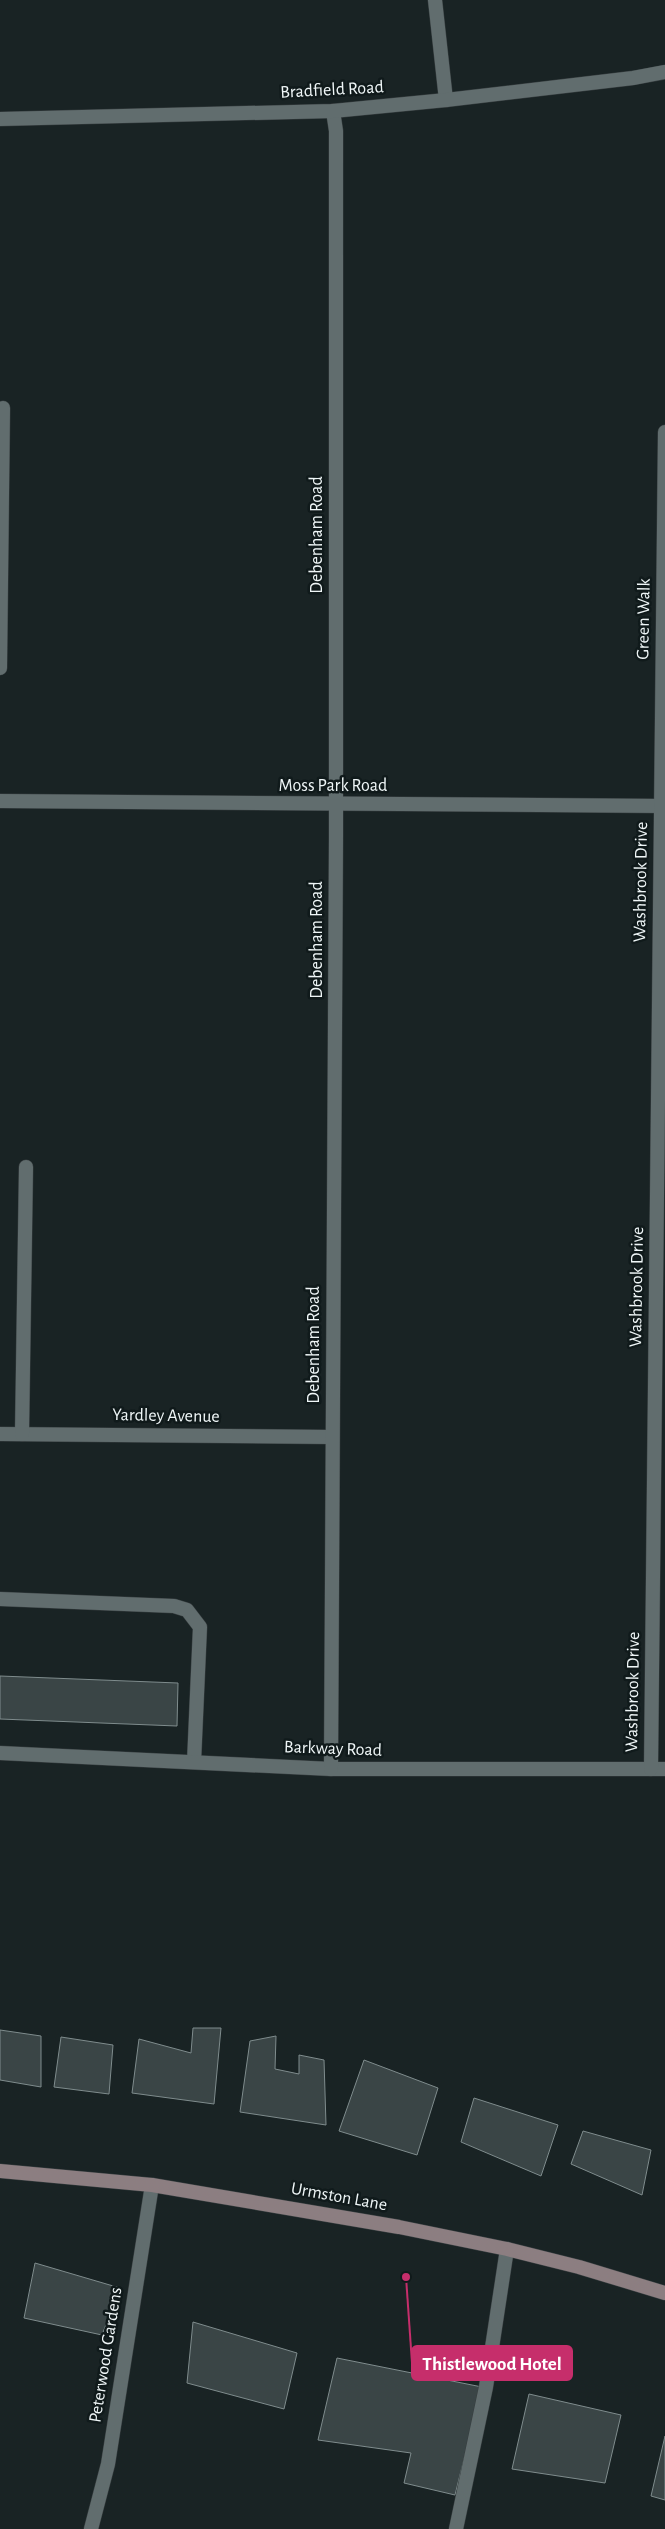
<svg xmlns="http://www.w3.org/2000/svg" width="665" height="2529" font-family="'Alegreya Sans',sans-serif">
	<rect width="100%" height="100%" fill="#192324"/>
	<g fill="#3a4546" stroke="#7f8c8d">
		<path d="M0,1676L178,1683L177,1726L0,1719Z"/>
		<path d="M193,2028H221L214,2104L132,2093L139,2039L191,2053Z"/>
		<path d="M0,2030L41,2036V2087L0,2080Z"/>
		<path d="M276,2036L275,2069L299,2074V2055L324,2060L326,2125L240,2112L250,2041Z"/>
		<path d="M61,2037L113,2045L109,2094L54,2087Z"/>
		<path d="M364,2060L438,2088L417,2155L339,2131Z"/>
		<path d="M474,2098L558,2125L541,2176L461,2142Z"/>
		<path d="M583,2131L651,2150L642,2195L571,2164Z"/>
		<path d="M35,2263L120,2288L102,2335L24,2318Z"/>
		<path d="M193,2322L297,2353L284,2409L187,2383Z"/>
		<path d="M337,2358L482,2387L455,2495L404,2483L411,2453L318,2440Z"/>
		<path d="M529,2394L621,2415L605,2483L512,2469Z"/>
		<path d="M665,2436V2500L651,2496Z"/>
	</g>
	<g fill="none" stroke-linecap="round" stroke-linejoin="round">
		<g stroke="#383f41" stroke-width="15">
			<g id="service">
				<path d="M0,1599L174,1606L187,1610L200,1627L194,1762"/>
				<path d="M456,2529L486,2387L507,2249"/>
			</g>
		</g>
		<g stroke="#383f41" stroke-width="15">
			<g id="minor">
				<path d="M435,0L446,100"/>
				<path d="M0,668L3,408"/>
				<path d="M0,801L665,806"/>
				<path d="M0,1434L332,1437"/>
				<path d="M22,1434L26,1167"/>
				<path d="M0,1753L331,1769H665"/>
				<path d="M331,1769L336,837V131L333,111"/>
				<path d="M651,1769L665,432"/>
				<path d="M91,2529L108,2464L152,2185"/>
			</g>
		</g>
		<g stroke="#383f41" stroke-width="15">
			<path id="tertiary" d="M0,119L333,111L446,100L633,78L665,72"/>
		</g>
		<g stroke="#383f41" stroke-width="15">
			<path id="secondary" d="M0,2171L152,2185L399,2227L507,2249L579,2267L665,2293"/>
		</g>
		<use href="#service" stroke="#616d6e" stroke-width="14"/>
		<use href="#minor" stroke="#616d6e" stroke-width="14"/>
		<use href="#tertiary" stroke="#616d6e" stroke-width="14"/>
		<use href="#secondary" stroke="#8c7e81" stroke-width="14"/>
	</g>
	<g text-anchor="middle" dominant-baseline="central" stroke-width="5" stroke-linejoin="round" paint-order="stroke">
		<g font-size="18" fill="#eff6f7" stroke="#101a1b">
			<text transform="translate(332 90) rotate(-3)">Bradfield Road</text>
			<text transform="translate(317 535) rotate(-90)">Debenham Road</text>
			<text transform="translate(644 619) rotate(-89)">Green Walk</text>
			<text x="333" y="786">Moss Park Road</text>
			<text transform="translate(641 882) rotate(-89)">Washbrook Drive</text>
			<text transform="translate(317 940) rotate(-90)">Debenham Road</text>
			<text transform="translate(637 1287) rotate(-89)">Washbrook Drive</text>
			<text transform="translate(314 1345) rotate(-90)">Debenham Road</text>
			<text transform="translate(166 1416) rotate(1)">Yardley Avenue</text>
			<text transform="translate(633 1692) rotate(-89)">Washbrook Drive</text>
			<text transform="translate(333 1749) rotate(2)">Barkway Road</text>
			<text transform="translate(339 2197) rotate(10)">Urmston Lane</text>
			<text transform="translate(106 2355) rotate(-81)">Peterwood Gardens</text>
		</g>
	</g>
	<path fill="none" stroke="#c62e6b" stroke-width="2" d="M406 2277L412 2363"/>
	<circle fill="#c62e6b" stroke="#101a1b" stroke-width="2" cx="406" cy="2277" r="5"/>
	<rect fill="#c62e6b" stroke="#c62e6b" stroke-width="2" x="412" y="2346" width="160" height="34" rx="5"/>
	<g font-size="19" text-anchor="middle" font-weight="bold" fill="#fff">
		<text x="492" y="2370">Thistlewood Hotel</text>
	</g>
</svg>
